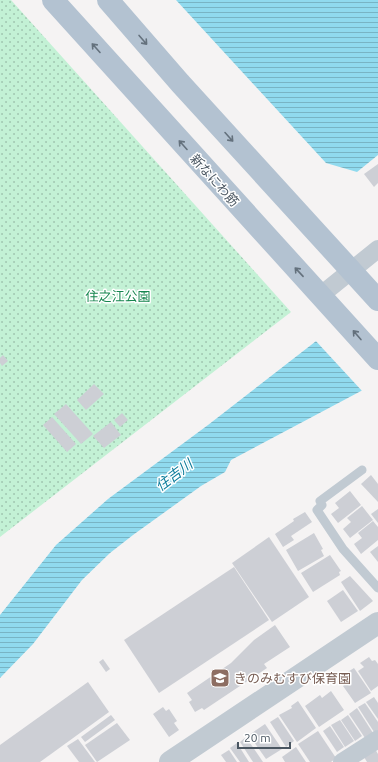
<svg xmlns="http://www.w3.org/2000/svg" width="378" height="762" font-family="Ubuntu,'Noto Sans JP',sans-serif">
	<defs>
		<pattern id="park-dots" width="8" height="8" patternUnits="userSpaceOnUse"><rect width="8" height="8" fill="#c3f1d5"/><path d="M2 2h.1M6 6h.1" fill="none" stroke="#a0c6b0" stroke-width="1.8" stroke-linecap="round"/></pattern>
		<pattern id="water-rules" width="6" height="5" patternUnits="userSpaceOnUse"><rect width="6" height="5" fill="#90daee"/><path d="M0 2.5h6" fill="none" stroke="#78b4c4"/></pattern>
	</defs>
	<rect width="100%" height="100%" fill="#f5f3f3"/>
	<path fill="url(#park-dots)" d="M0,0H11L291,312L0,537Z"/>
	<g fill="url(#water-rules)">
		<path d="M176,0H378V155L357,172L326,163Z"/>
		<path d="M378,293V382L231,460L225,472L201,486L133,535L110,553L82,580L33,644L0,678V615L56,545L108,499L208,425Z"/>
	</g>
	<path fill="#f5f3f3" d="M378,291V384L363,392L314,339Z"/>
	<g fill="#cdcfd5">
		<path d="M378,164V183L374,187L364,174Z"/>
		<path d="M3,355L8,361L2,366L0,363V358Z"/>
		<path d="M94,384L104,394L86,410L77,400Z"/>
		<path d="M66,404L93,434L81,444L54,414Z"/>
		<path d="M122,413L128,420L120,427L114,420Z"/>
		<path d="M52,417L76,444L67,452L43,425Z"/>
		<path d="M111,422L121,435L104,448L93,436Z"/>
		<path d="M371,475L378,484V502L361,484Z"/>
		<path d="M350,491L361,505L338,523L331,514L339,508L335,503Z"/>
		<path d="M362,506L373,520L350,538L343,529L351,522L347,518Z"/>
		<path d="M378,509V523L371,514Z"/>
		<path d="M305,512L312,522L291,536L294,540L283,547L275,534L294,521L293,519Z"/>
		<path d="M373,521L378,527V540L361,554L354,544L362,538L358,533Z"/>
		<path d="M314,533L323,549L321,550L324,556L298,571L286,550Z"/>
		<path d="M269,537L309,597L272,622L232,563Z"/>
		<path d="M378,546V562L370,552Z"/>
		<path d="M330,555L341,571L339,572L340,575L313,592L301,573Z"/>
		<path d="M234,567L269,620L159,693L124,640Z"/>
		<path d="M350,576L373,601L360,611L341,582Z"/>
		<path d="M343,590L358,611L341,622L327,601Z"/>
		<path d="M275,625L290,647L264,664L267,668L204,710L202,708L195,712L189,702L192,700L187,693L231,663L254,640Z"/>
		<path d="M369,657L372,661L375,660L378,664V686L371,691L358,671L364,667L360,663Z"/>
		<path d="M103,659L110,669L106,672L99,662Z"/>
		<path d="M354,668L371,693L355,703L343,686L348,682L343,675Z"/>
		<path d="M88,682L109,712L40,762H0V745Z"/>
		<path d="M331,691L344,710L319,727L305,706L320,695L322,698Z"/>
		<path d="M374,697L378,703V719L366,702Z"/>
		<path d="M298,701L316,728L297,742L279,715L292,708L291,706Z"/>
		<path d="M365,703L378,722V730L374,732L358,707Z"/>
		<path d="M163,707L166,711L169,709L177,721L174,723L179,730L169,737L153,714Z"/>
		<path d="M357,708L373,733L365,738L349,714Z"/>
		<path d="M111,715L115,720L85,742L81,737Z"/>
		<path d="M348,715L362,736L355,741L341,720Z"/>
		<path d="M278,717L294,741L286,747L270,722Z"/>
		<path d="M340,720L354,741L345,747L331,725Z"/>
		<path d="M117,723L130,740L97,762L85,745Z"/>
		<path d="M265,724L282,749L266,759L249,735Z"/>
		<path d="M330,726L344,747L337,752L323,731Z"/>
		<path d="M318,731L336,758L331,762H310L298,744Z"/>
		<path d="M246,737L263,762H253L240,742Z"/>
		<path d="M78,739L95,762H79L67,746Z"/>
		<path d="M237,743L249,762H240L230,748Z"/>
		<path d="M296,747L306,762H285L282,757Z"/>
		<path d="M375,749L378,754V762H367L364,757Z"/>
		<path d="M229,750L237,762H226L221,755Z"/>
	</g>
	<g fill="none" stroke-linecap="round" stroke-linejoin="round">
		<path stroke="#c1cad2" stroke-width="9" d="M362,470L320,501L322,505L317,510L343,549L378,588"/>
		<g stroke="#c1cad2" stroke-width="18">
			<path d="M321,295L378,249"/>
			<path d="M342,762L378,739"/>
		</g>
		<path stroke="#c1cad2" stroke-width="22" d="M170,762L378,623"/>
		<g stroke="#b3c2d1" stroke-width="22">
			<path d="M53,0L378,359"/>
			<path d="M108,0L180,83L378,300"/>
		</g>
	</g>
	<defs><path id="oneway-shaft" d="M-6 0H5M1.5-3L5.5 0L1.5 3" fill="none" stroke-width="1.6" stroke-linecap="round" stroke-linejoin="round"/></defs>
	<g stroke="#64717d">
		<use href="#oneway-shaft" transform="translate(143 40) rotate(49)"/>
		<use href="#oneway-shaft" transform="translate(96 48) rotate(-132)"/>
		<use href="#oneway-shaft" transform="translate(229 137) rotate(48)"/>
		<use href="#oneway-shaft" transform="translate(183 145) rotate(-132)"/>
		<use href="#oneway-shaft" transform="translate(299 272) rotate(-133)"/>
		<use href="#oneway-shaft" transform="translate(357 335) rotate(-131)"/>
	</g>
	<defs>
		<g id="school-square" transform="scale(1)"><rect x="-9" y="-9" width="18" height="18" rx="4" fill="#8d6e63" stroke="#fff"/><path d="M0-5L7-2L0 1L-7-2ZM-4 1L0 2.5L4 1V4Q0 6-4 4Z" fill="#fff"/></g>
	</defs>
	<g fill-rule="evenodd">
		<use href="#school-square" x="220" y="678"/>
	</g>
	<g text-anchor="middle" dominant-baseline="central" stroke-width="3" stroke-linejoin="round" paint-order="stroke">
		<g font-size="13" fill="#4a5661" stroke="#fff">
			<text transform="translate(215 180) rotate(48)">新なにわ筋</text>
		</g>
		<g font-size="13" fill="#17864f" stroke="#fff">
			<text x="118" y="296">住之江公園</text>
		</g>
		<g font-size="13" fill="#785e54" stroke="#fff" text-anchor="start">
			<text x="234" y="678">きのみむすび保育園</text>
		</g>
		<g font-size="14" font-style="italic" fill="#0c7c9b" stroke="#fff">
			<text transform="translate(174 475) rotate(-37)">住吉川</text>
		</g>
	</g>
	<path d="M238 742v6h52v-6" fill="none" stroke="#4a5661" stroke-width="2"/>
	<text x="244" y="742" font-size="12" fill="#4a5661" stroke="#ffffff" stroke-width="3" paint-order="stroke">20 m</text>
</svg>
